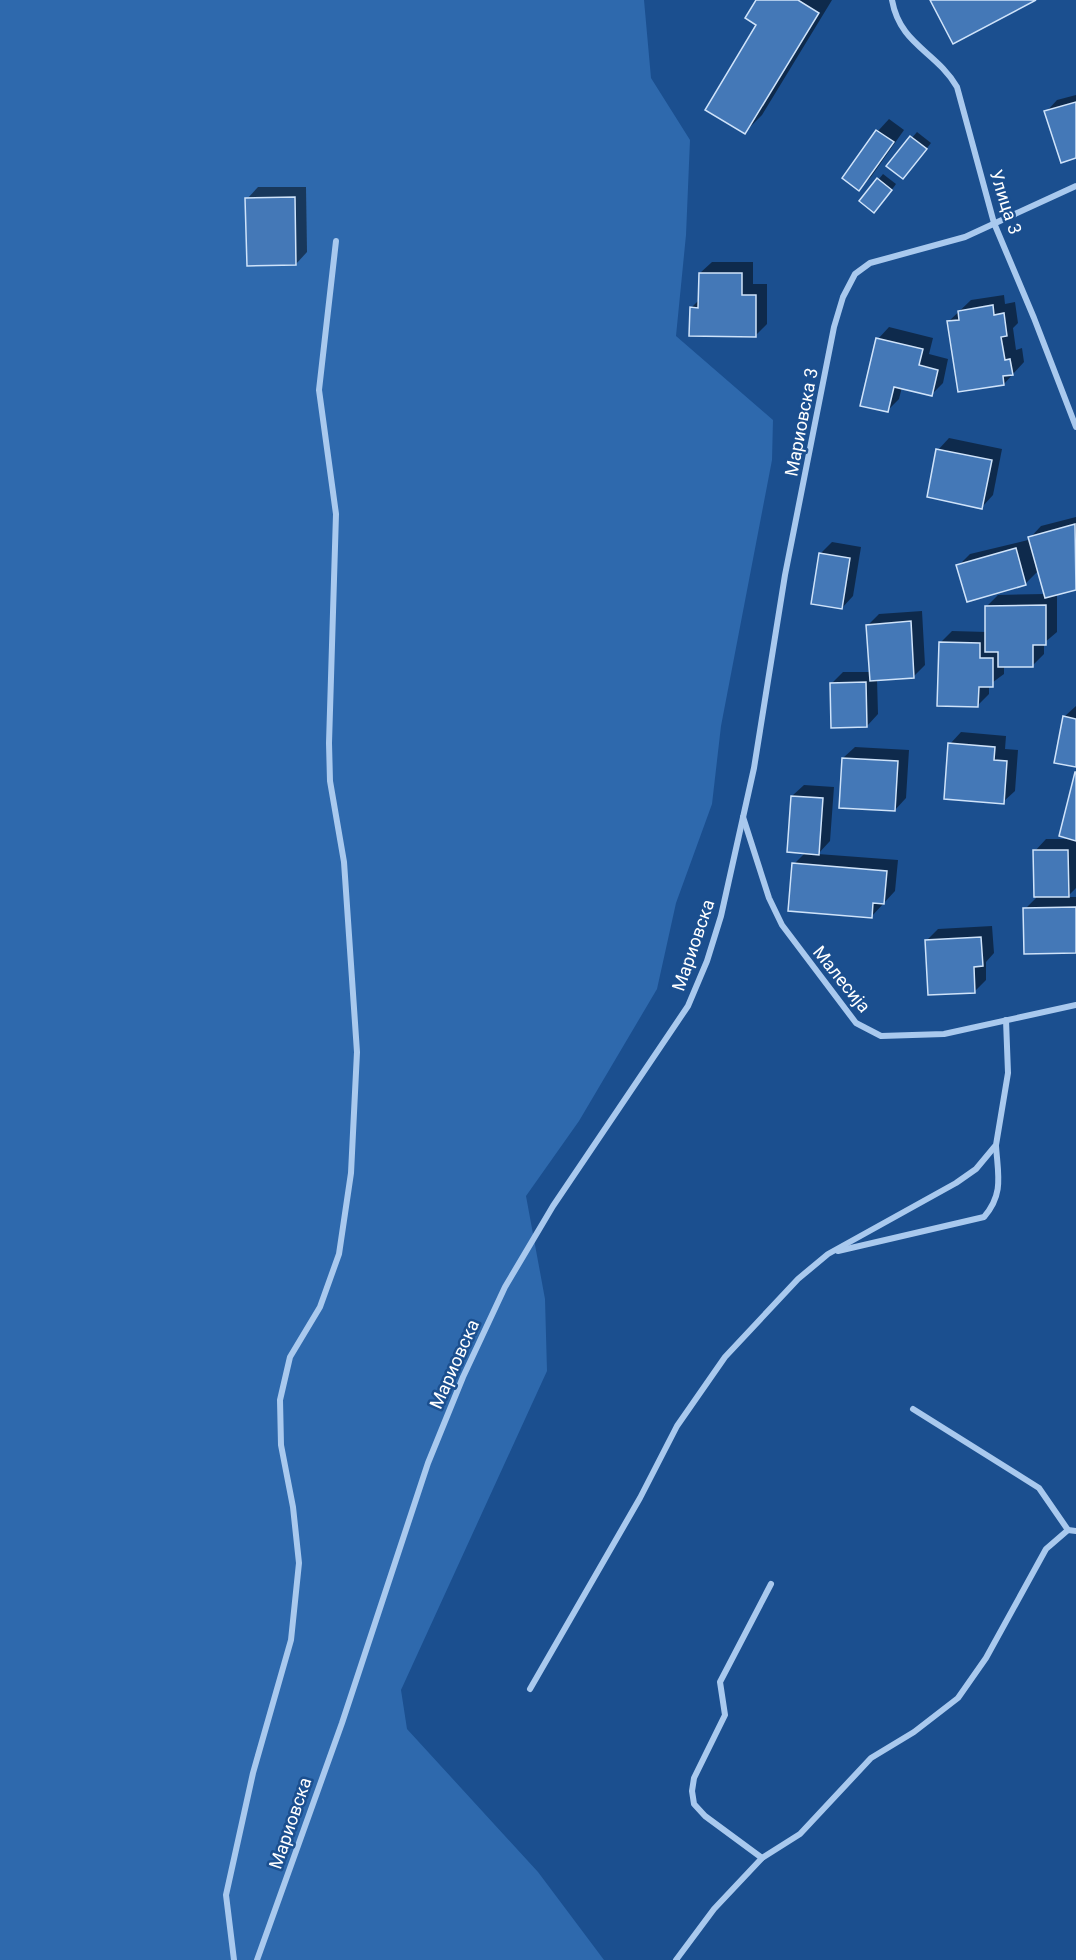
<svg xmlns="http://www.w3.org/2000/svg" width="1076" height="1960" font-family="Roboto,sans-serif">
	<rect width="100%" height="100%" fill="#1b4f8f"/>
	<path fill="#2e69ad" d="M0,0H644L651,78L690,140L686,235L676,336L773,420L772,460L721,726L712,804L676,903L657,989L579,1121L526,1196L545,1299L547,1371L401,1690L407,1729L538,1872L604,1960H0Z"/>
	<g fill="#0007">
		<path d="M757,0H832L762,115L745,132L758,24Z"/>
		<path d="M1076,95V157L1046,112L1057,100Z"/>
		<path d="M889,119L904,130L871,177L859,189L844,178L878,131Z"/>
		<path d="M917,132L931,143L908,172L888,166Z"/>
		<path d="M883,174L896,184L880,206L861,201Z"/>
		<path d="M258,187H306L307,252L296,264L247,199Z"/>
		<path d="M712,262H753V284H767V324L756,335L691,308L700,299V273Z"/>
		<path d="M1004,295L1005,304L1015,302L1018,323L1013,328L1016,350L1022,348L1024,362L1004,384L948,322L971,300Z"/>
		<path d="M889,327L933,338L929,354L948,359L943,383L932,394L902,387L899,399L887,411L878,339Z"/>
		<path d="M949,438L1002,449L993,495L982,507L938,450Z"/>
		<path d="M1076,517V588L1057,593V632L1044,643V654L1032,666H1004V674L989,685V694L977,706L940,643L952,631L987,632V606L998,595L1045,594L1039,570L1026,583L968,600L958,566L970,554L1028,540L1041,526Z"/>
		<path d="M832,542L861,547L853,596L842,608L820,554Z"/>
		<path d="M922,611L925,665L914,676L877,679L878,714L867,726L831,684L843,672H871L868,625L879,614Z"/>
		<path d="M1076,706V766L1064,717Z"/>
		<path d="M961,732L1006,736L1005,749L1018,750L1015,791L1003,802L950,744Z"/>
		<path d="M855,747L909,750L906,798L895,810L843,758Z"/>
		<path d="M1076,775V888L1067,897H1076V952L1025,909L1036,898L1035,851L1046,839H1072Z"/>
		<path d="M804,785L834,787L830,841L818,854L898,860L895,891L871,917L794,864L806,852L792,796Z"/>
		<path d="M992,926L994,953L986,962V980L975,991L926,941L938,929Z"/>
	</g>
	<g fill="#4478b7" stroke="#cfe3fa" stroke-width="1.5">
		<path d="M756,0H798L819,13L745,134L705,110L756,25L745,18Z"/>
		<path d="M930,0H1036L953,44Z"/>
		<path d="M1076,102V158L1061,163L1044,111Z"/>
		<path d="M876,130L894,142L859,191L842,178Z"/>
		<path d="M910,136L927,149L903,179L886,166Z"/>
		<path d="M877,178L892,190L874,213L859,201Z"/>
		<path d="M295,197L296,265L247,266L245,198Z"/>
		<path d="M699,273H742V295H756V337L689,336L690,307L698,308Z"/>
		<path d="M993,305L994,315L1004,313L1007,336L1001,337L1005,360L1010,359L1013,375L1003,376L1004,385L958,392L947,321L959,320L958,311Z"/>
		<path d="M876,338L923,349L919,365L938,370L932,396L894,387L888,412L860,406Z"/>
		<path d="M936,449L992,460L982,509L927,497Z"/>
		<path d="M1075,524L1076,590L1045,598L1028,537Z"/>
		<path d="M1016,548L1026,585L967,602L956,565Z"/>
		<path d="M819,553L850,558L842,609L811,604Z"/>
		<path d="M1046,605V645H1033V667H998V652H985V606Z"/>
		<path d="M911,621L914,678L870,681L866,625Z"/>
		<path d="M939,642L980,643V658H993V687H979L978,707L937,706Z"/>
		<path d="M866,682L867,727L831,728L830,683Z"/>
		<path d="M1063,716L1076,719V767L1054,763Z"/>
		<path d="M948,743L995,747L994,760L1007,761L1004,804L944,799Z"/>
		<path d="M842,758L898,761L895,811L839,808Z"/>
		<path d="M1075,772H1076V841L1059,836Z"/>
		<path d="M791,796L823,798L819,855L787,852Z"/>
		<path d="M1033,850H1068L1069,897H1034Z"/>
		<path d="M792,863L887,871L884,904L873,903L872,918L788,911Z"/>
		<path d="M1076,907V953L1024,954L1023,908Z"/>
		<path d="M981,937L983,966L974,967L975,993L928,995L925,940Z"/>
	</g>
	<g fill="none" stroke-linecap="round" stroke-linejoin="round">
		<g stroke="#a9c9ee" stroke-width="6">
			<path d="M892,0C900,45 936,51 957,87L994,223L1034,318L1076,427"/>
			<path d="M743,817L769,898L782,925L856,1023L881,1036L944,1034L1076,1005"/>
			<path d="M838,1251L984,1217C1004,1194 998,1175 996,1146"/>
			<path d="M913,1409L1039,1488L1068,1530L1076,1531"/>
			<path d="M530,1689L640,1498L677,1426L725,1357L798,1279L828,1254L956,1183L976,1169L996,1145L1008,1073L1006,1020"/>
			<path d="M762,1858L705,1816L694,1804L692,1791L694,1778L725,1715L720,1682L771,1584"/>
			<path d="M234,1960L226,1895L253,1773L291,1640L299,1563L293,1507L281,1445L280,1400L290,1357L320,1307L339,1254L351,1173L357,1052L344,862L330,781L329,743L336,514L319,390L336,241"/>
			<path d="M257,1960L342,1723L428,1463L463,1377L505,1287L553,1206L688,1006L707,961L721,916L754,768L785,575L834,327L843,297L855,274L870,263L965,237L1076,186"/>
			<path d="M676,1960L714,1909L762,1858L800,1834L871,1758L914,1732L958,1698L986,1658L1046,1549L1068,1530"/>
		</g>
	</g>
	<g text-anchor="middle" dominant-baseline="central" stroke-width="5" stroke-linejoin="round" paint-order="stroke">
		<g font-size="18" fill="#fff" stroke="#1b4f8f">
			<text transform="translate(1006 202) rotate(72)">Улица 3</text>
			<text transform="translate(801 422) rotate(-79)">Мариовска 3</text>
			<text transform="translate(693 945) rotate(-71)">Мариовска</text>
			<text transform="translate(842 979) rotate(51)">Малесија</text>
			<text transform="translate(454 1364) rotate(-66)">Мариовска</text>
			<text transform="translate(290 1823) rotate(-71)">Мариовска</text>
		</g>
	</g>
</svg>
